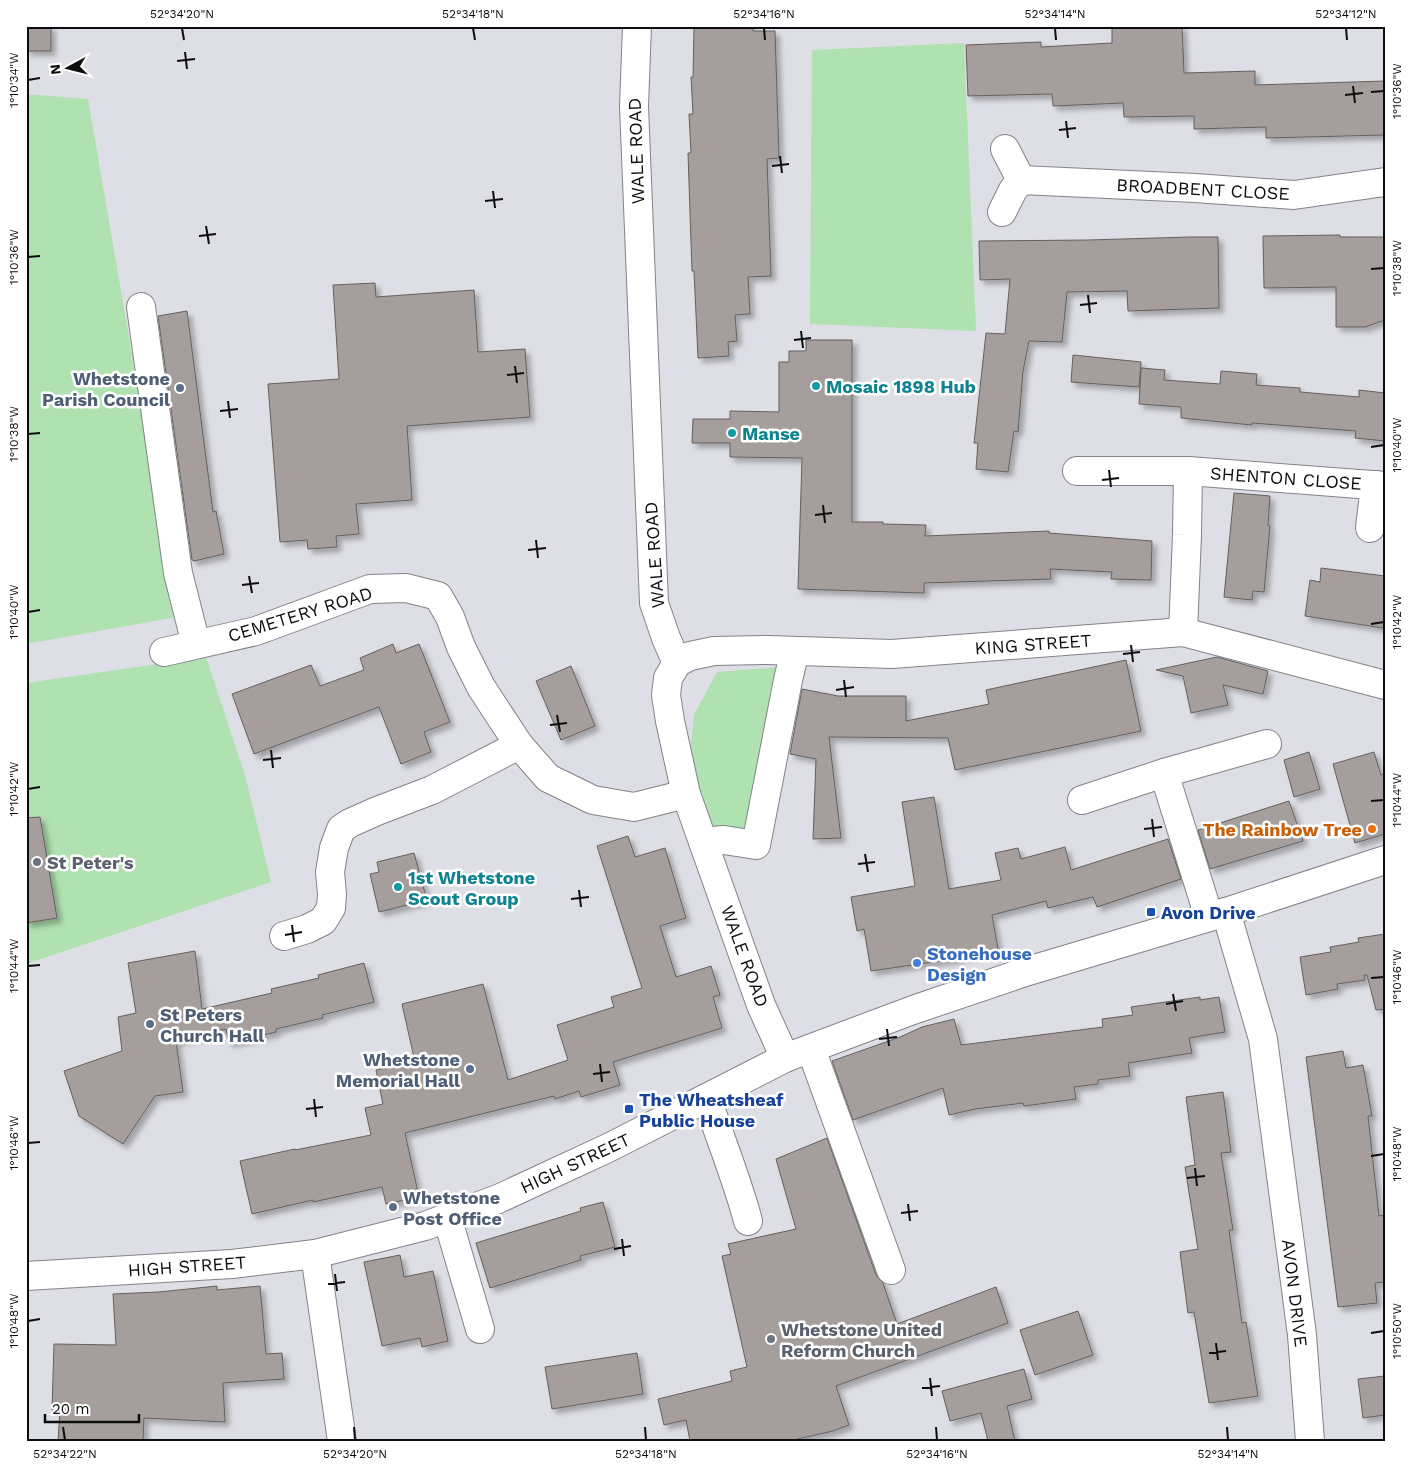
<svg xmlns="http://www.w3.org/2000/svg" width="1411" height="1467" font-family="'Work Sans',sans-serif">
	<defs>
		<filter id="shadow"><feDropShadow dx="4.5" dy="4.5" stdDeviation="2.5" flood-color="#0004"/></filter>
	</defs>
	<rect width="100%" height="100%" fill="#dedfe6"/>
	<g fill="#afe1b1">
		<path d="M964,43L976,331L810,324L812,50Z"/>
		<path d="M26,94L88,99L177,617L26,644Z"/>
		<path d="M206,657L245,775L271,882L26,964V683Z"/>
		<path d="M781,667L756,845L703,842L686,794L694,715L717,672Z"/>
	</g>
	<g fill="#a69e9c" stroke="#665f5d" filter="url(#shadow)">
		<rect x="26" y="26" width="25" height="25"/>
		<path d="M694,26H753V31H775L779,158L767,159L771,276L748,277L750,314L735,315L737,341L728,342L729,356L698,358L694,271H692L688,153H691L689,114H693L691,77H693Z"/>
		<path d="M1112,26H1182L1184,73L1255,71V85L1385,81V135L1266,138V127L1194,129V116L1124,117L1123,103L1053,106L1052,94L968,96L966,45L1041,42V47L1112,43Z"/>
		<path d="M1340,235V237H1385V320L1365,327H1336V287L1264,288L1263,236Z"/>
		<path d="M1190,237H1218L1219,308L1128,311L1127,291L1067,292L1062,342L1029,341L1023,371L1018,432L1014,431L1008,472L976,469L978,443H974L986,333L1005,334L1010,279L980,280L979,241L1088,240Z"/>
		<path d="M375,283L376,297L474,290L478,352L525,349L530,417L407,426L412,500L356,504L359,534L336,536L337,547L308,549L307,540L280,542L268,384L339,379L333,285Z"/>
		<path d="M187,311L213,512L216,511L224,554L194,561L192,560L158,316Z"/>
		<path d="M806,340H852V522H883V524L926,525L925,536L1049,531V533L1152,541L1151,580L1111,579L1112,572L1050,569L1051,579L924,583V593L798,589L802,458L730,457V443H692L693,419H730V411L779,412V362H789V351H806Z"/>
		<path d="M1073,355L1141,362L1139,387L1071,382Z"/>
		<path d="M1141,368L1165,370L1164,380L1220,384L1221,371L1257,374L1256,385L1300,388V392L1359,397V390L1385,393V441L1355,438L1356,431L1252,423V425L1181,418V407L1139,404Z"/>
		<path d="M1234,493L1270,496L1268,525L1270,526L1264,592L1253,591L1252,600L1224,597Z"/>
		<path d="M1321,568L1385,576V615L1383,628L1305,616L1310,580L1320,582Z"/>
		<path d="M393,644L396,653L419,644L450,722L424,732L431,752L401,764L379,707L254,754L232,694L311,665L320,686L364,670L360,658Z"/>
		<path d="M1217,657L1268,671L1263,694L1223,685L1228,705L1191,713L1183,676L1156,670Z"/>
		<path d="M1126,660L1141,731L955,770L948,738L829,737L841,838L813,839L816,759L790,754L802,689L838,696H906V721L989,704L986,690Z"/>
		<path d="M571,666L595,726L561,740L536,681Z"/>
		<path d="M1309,752L1320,789L1294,797L1284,760Z"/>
		<path d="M1374,752L1381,775L1385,774V834L1355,843L1333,764Z"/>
		<path d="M934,797L949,889L1001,880L995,853L1018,848L1021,859L1065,847L1071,870L1168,839L1181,879L1097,907L1093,897L1048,908L1046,901L992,915L998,949L960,956V958L871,971L864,929L857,931L851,897L915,886L902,802Z"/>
		<path d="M1289,801L1303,841L1210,869L1198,830Z"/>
		<path d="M40,817L57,918L26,923V818Z"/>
		<path d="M628,836L635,857L665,848L686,918L660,926L676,977L711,966L720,995L713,997L722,1028L613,1062L620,1085L581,1097L579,1091L555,1099L554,1096L405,1133L419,1197L386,1204L382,1187L313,1202V1200L252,1214L240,1161L295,1149V1150L371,1135L365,1108L383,1104L376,1070L415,1062L402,1004L483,984L508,1080L568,1060L557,1025L614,1007L611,997L642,988L597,846Z"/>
		<path d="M414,853L427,900L379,912L370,874L379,872L377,862Z"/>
		<path d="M1385,934V1009L1376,1010L1367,975H1364L1365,980L1337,984L1338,989L1306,995L1300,957L1331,952L1330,947L1359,942L1358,938Z"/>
		<path d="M195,951L202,1009L272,993L271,989L319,978L318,975L364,963L374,1002L322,1015L323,1018L276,1029V1032L229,1043L226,1029L176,1041L183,1092L155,1096L123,1144L79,1116L64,1071L122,1051L118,1017L136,1013L128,963Z"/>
		<path d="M1200,997V1000L1219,997L1225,1032L1189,1038L1192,1053L1128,1063L1130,1076L1098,1080V1084L1074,1087L1076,1099L1024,1106L1023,1103L975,1109L949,1115L943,1088L853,1120L832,1061L900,1037L922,1027L954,1019L961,1045L1103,1027L1102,1019L1133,1015L1131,1007Z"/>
		<path d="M1343,1051L1346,1068L1363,1065L1372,1116H1368L1379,1216L1383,1215L1385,1228V1282L1375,1283L1377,1303L1338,1307L1306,1057Z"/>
		<path d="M1223,1092L1231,1152L1221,1153L1233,1230H1229L1242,1323L1246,1322L1258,1396L1209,1403L1194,1312L1188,1313L1180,1252L1198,1249L1185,1167L1195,1165L1186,1097Z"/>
		<path d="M827,1138L876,1275L883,1283L897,1324L996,1287L1008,1323L836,1386L849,1425L833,1431L789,1441H690L686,1420L664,1425L658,1399L732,1381L730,1371L747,1367L722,1256L731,1254L728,1244L796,1229L776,1159Z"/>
		<path d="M603,1202L615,1247L580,1256L581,1260L490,1288L476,1243L581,1211L580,1208Z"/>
		<path d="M400,1255L404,1277L433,1271L448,1341L422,1347L420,1338L382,1346L364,1262Z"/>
		<path d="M217,1286V1290L260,1286L266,1354L282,1353L284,1379L223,1383L225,1422L144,1418L143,1441H58L60,1410H52L54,1344L116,1345L113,1294L159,1292Z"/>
		<path d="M1078,1311L1093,1355L1035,1375L1020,1330Z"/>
		<path d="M637,1353L643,1394L552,1409L545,1367Z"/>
		<path d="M1024,1369L1032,1399L1007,1406L1015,1441H988L981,1413L950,1421L942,1391Z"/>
		<path d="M1385,1376V1415L1363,1418L1358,1379Z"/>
	</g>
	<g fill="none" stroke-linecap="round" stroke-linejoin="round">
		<g stroke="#828389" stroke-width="30">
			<g id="minor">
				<path d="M637,26L634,106L654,603L666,638L677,663L668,678L666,695L670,721L686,794L761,1005L785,1058"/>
				<path d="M1005,149L1021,180"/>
				<path d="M1002,212L1013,190L1021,180L1195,188L1294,195L1385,182"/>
				<path d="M141,307L178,573L196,644"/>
				<path d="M1077,471H1188L1385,486"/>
				<path d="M1370,528L1375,485"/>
				<path d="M1183,632L1187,535L1188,471"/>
				<path d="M164,652L256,631L370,589L406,588L438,596L450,617L461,647L481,687L519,745L548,778L593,800L634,807L686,794"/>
				<path d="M677,663L690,656L714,651L768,650L892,654L1183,632L1385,685"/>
				<path d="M1164,773L1209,917"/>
				<path d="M1082,800L1164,773L1267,744"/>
				<path d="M703,842L724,840L756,845L788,680L795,651"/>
				<path d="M1226,912L1263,1039L1302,1335L1310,1441"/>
				<path d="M284,936L307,929L323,921L331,908L332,894L330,872L334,848L341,829L350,823L377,811L432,790L519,745"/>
				<path d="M811,1049L891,1270"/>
				<path d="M707,1098C720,1139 737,1179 748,1221"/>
				<path d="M447,1217L480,1329"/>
				<path d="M315,1254L342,1441"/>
				<path d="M26,1276L232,1264L315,1254L425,1226L498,1199L608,1148L785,1058L913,1010L1028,971L1226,912L1385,860"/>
			</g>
		</g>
		<use href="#minor" stroke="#fff" stroke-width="28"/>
	</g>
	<path fill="none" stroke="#0c0d0f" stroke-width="2" d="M182,28L184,40M473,28L475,40M764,28L765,40M1055,28L1056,40M1346,28L1347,40M185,52L187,69M177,61L195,59M28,80L40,78M1353,86L1355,103M1371,92L1384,91M1345,95L1363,93M1066,121L1068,138M1059,130L1076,128M780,156L782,173M772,166L789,164M493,191L495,208M485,201L503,199M206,226L209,244M199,236L216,234M28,257L40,256M1371,269L1384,268M1088,295L1090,313M1080,305L1097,303M801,331L803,348M794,340L811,338M515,366L517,383M507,375L524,373M228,401L230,418M220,411L238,409M28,434L40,433M1371,447L1384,445M1109,470L1111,487M1102,480L1119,478M823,505L825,523M815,515L832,513M536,540L538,558M528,550L546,548M249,576L252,593M242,585L259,583M28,612L40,610M1371,624L1384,622M1131,645L1133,662M1123,654L1140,652M844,680L846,697M836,690L854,687M557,715L560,732M550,725L567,723M271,750L273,768M263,760L281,758M28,789L40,787M1371,801L1384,800M1152,819L1154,837M1144,829L1162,827M865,854L868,872M858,864L875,862M579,890L581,907M571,899L589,897M292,925L294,942M285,935L302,932M28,966L40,965M1371,978L1384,977M1173,994L1176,1011M1166,1004L1183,1001M887,1029L889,1046M879,1039L897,1037M600,1064L602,1082M593,1074L610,1072M314,1099L316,1117M306,1109L323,1107M28,1143L40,1142M1371,1156L1384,1154M1195,1168L1197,1186M1187,1178L1205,1176M908,1204L910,1221M901,1213L918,1211M622,1239L624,1256M614,1249L631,1246M335,1274L337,1291M328,1284L345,1282M28,1321L40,1319M1371,1333L1384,1331M1216,1343L1218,1360M1209,1353L1226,1351M930,1378L932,1396M922,1388L940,1386M63,1427L65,1440M354,1427L355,1440M645,1427L646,1440M936,1427L937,1440M1227,1427L1228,1440"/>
	<g fill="#0f9aa8" stroke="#fff" stroke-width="2">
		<circle cx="816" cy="386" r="5"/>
		<circle cx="732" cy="433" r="5"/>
		<circle cx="398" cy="887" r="5"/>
	</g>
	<g fill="#5c6f8a" stroke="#fff" stroke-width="2">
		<circle cx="180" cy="388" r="5"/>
		<circle cx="150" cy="1024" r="5"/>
		<circle cx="470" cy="1069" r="5"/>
		<circle cx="393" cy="1207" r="5"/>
	</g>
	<circle fill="#e8710a" stroke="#fff" stroke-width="2" cx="1372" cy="829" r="5"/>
	<g fill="#6b7280" stroke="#fff" stroke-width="2">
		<circle cx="37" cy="862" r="5"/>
		<circle cx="771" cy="1339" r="5"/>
	</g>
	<g fill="#1a4fb4" stroke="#fff" stroke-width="2">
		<rect x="1146" y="907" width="10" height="10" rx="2.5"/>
		<rect x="624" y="1104" width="10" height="10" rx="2.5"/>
	</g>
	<circle fill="#3f7fe0" stroke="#fff" stroke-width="2" cx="917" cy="963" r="5"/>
	<g text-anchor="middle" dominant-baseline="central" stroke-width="5" stroke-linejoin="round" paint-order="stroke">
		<g font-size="18" fill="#0c0d0f" stroke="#fff">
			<text transform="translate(636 151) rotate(-92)">WALE ROAD</text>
			<text transform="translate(1203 189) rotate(3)">BROADBENT CLOSE</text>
			<text transform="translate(1286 478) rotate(4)">SHENTON CLOSE</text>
			<text transform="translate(654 555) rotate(-94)">WALE ROAD</text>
			<text transform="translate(300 614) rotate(-17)">CEMETERY ROAD</text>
			<text transform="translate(1033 644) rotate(-4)">KING STREET</text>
			<text transform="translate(745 956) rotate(70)">WALE ROAD</text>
			<text transform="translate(575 1163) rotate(-25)">HIGH STREET</text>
			<text transform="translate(187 1266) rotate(-4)">HIGH STREET</text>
			<text transform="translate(1295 1293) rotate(83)">AVON DRIVE</text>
		</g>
		<g font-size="18" font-weight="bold" fill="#4e5e75" stroke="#fff" text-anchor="end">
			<text x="170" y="378">Whetstone<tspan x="170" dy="21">Parish Council</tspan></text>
			<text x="160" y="1014" text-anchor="start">St Peters<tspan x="160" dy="21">Church Hall</tspan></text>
			<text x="460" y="1059">Whetstone<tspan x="460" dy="21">Memorial Hall</tspan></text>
			<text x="403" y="1197" text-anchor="start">Whetstone<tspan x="403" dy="21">Post Office</tspan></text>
		</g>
		<g font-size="18" font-weight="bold" fill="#0d838f" stroke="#fff" text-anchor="start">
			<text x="826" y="386">Mosaic 1898 Hub</text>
			<text x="742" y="433">Manse</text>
			<text x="408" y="877">1st Whetstone<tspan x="408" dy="21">Scout Group</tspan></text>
		</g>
		<g font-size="18" font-weight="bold" fill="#c56008" stroke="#fff" text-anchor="end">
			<text x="1362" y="829">The Rainbow Tree</text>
		</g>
		<g font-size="18" font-weight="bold" fill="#5b616d" stroke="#fff" text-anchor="start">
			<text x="47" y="862">St Peter's</text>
			<text x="781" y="1329">Whetstone United<tspan x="781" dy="21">Reform Church</tspan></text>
		</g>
		<g font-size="18" font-weight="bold" fill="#164399" stroke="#fff" text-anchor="start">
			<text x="1161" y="912">Avon Drive</text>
			<text x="639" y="1099">The Wheatsheaf<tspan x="639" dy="21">Public House</tspan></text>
		</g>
		<g font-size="18" font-weight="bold" fill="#366cbe" stroke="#fff" text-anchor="start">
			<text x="927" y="953">Stonehouse<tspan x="927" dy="21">Design</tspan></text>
		</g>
	</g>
	<rect width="1411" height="1467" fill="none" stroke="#ffffff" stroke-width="55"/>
	<g transform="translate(68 68) rotate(263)" stroke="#ffffff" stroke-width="4" paint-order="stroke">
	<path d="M0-4L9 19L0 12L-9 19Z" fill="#0c0d0f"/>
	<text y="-8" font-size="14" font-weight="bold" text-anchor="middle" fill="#0c0d0f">N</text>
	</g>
	<path d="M45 1414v8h94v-8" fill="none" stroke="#0c0d0f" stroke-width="2.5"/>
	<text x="52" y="1414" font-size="15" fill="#0c0d0f" stroke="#ffffff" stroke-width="4" paint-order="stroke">20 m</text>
	<rect x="28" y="28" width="1356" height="1412" fill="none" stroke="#0c0d0f" stroke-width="2"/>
	<g font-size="12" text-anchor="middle" fill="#0c0d0f">
		<text x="182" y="18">52°34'20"N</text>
		<text x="473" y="18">52°34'18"N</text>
		<text x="764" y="18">52°34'16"N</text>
		<text x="1055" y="18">52°34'14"N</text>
		<text x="1346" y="18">52°34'12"N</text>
		<text transform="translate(14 80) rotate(-90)" y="4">1°10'34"W</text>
		<text transform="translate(1397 91) rotate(-90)" y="4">1°10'36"W</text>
		<text transform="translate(14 257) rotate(-90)" y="4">1°10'36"W</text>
		<text transform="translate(1397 268) rotate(-90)" y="4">1°10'38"W</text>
		<text transform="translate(14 434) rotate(-90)" y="4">1°10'38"W</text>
		<text transform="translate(1397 445) rotate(-90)" y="4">1°10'40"W</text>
		<text transform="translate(14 612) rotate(-90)" y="4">1°10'40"W</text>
		<text transform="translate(1397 622) rotate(-90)" y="4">1°10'42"W</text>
		<text transform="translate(14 789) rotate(-90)" y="4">1°10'42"W</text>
		<text transform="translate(1397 800) rotate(-90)" y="4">1°10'44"W</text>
		<text transform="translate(14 966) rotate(-90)" y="4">1°10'44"W</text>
		<text transform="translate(1397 977) rotate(-90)" y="4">1°10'46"W</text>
		<text transform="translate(14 1143) rotate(-90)" y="4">1°10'46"W</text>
		<text transform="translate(1397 1154) rotate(-90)" y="4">1°10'48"W</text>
		<text transform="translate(14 1321) rotate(-90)" y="4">1°10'48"W</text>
		<text transform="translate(1397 1331) rotate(-90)" y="4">1°10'50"W</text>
		<text x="65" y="1458">52°34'22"N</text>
		<text x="355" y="1458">52°34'20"N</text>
		<text x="646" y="1458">52°34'18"N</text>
		<text x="937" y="1458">52°34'16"N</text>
		<text x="1228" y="1458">52°34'14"N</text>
	</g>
</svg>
